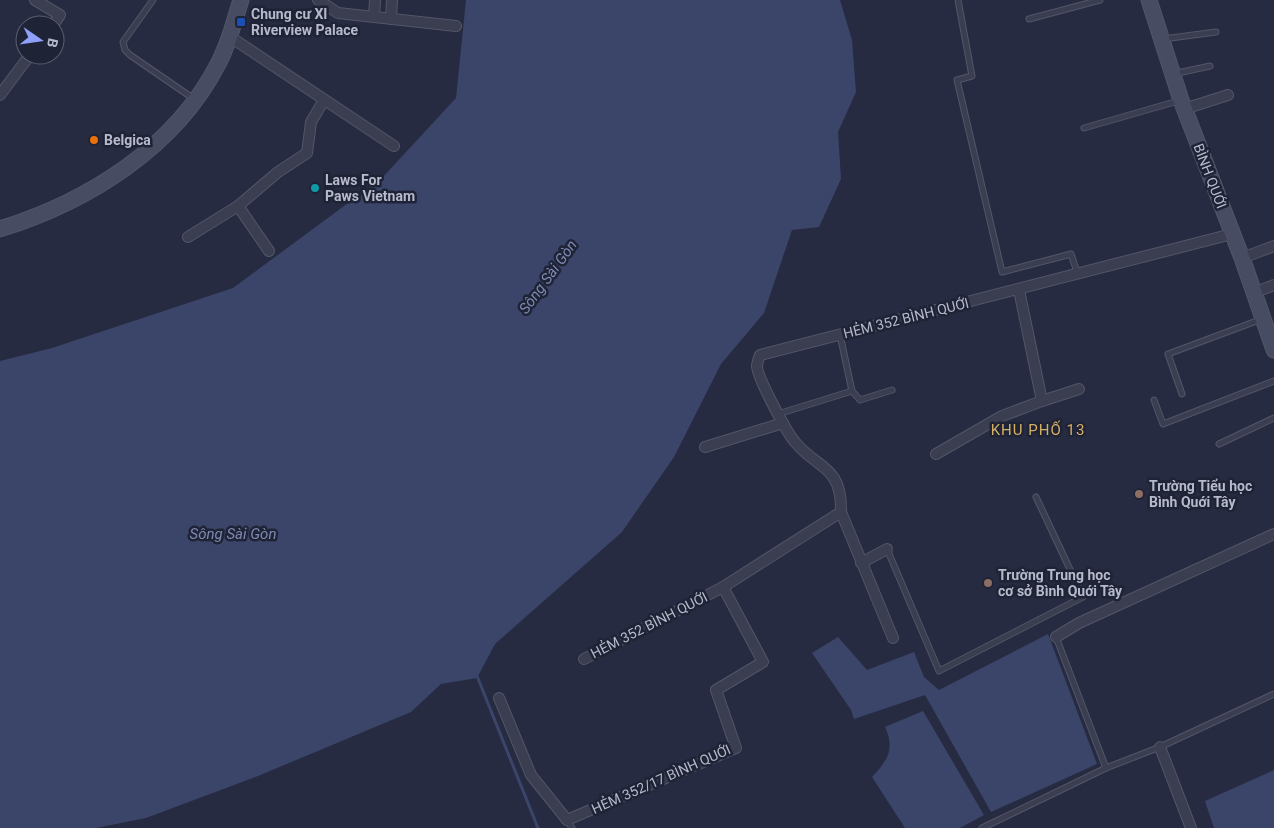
<svg xmlns="http://www.w3.org/2000/svg" width="1274" height="828" font-family="Roboto,sans-serif">
	<rect width="100%" height="100%" fill="#262b41"/>
	<g fill="#3b4569">
		<path d="M466,0H840L852,40L856,92L838,132L841,179L819,227L792,230L764,313L721,364L674,457L622,532L495,644L477,678L441,684L411,712L258,776L146,818L96,828H0V361L52,348L233,288L382,178L456,98Z"/>
		<path d="M1048,634L1097,764L991,812L925,695L854,719L851,710L812,653L838,637L867,670L914,652L924,677L939,690Z"/>
		<path d="M923,711L984,815L960,828H905L872,777C888,760 895,749 885,727Z"/>
		<path d="M1274,770V828H1214L1205,801Z"/>
	</g>
	<g fill="none" stroke-linecap="round" stroke-linejoin="round">
		<path stroke="#3b4569" stroke-width="3" d="M477,676L538,828"/>
		<g stroke="#525668" stroke-width="7">
			<g id="service">
				<path d="M153,0L123,42L125,50L130,55L194,99"/>
				<path d="M958,0L972,76L957,80L1002,272L1071,254L1078,275"/>
				<path d="M1029,19L1100,0"/>
				<path d="M1163,39L1216,32"/>
				<path d="M1173,74L1210,66"/>
				<path d="M1084,128L1178,101"/>
				<path d="M852,391L860,400L892,390"/>
				<path d="M1182,394L1168,354L1262,319"/>
				<path d="M1154,400L1163,424L1274,381"/>
				<path d="M778,414L852,391L840,335"/>
				<path d="M1219,444L1274,418"/>
				<path d="M887,549L939,671L1083,597L1036,497"/>
				<path d="M1106,768L1160,747L1274,694"/>
				<path d="M567,820L572,828"/>
				<path d="M982,828L1106,768L1056,637"/>
			</g>
		</g>
		<g stroke="#525668" stroke-width="12">
			<g id="minor">
				<path d="M35,0L60,15L53,25"/>
				<path d="M318,0L338,13L456,26"/>
				<path d="M374,17L375,0"/>
				<path d="M391,19L392,0"/>
				<path d="M229,36L394,146"/>
				<path d="M0,95L30,55"/>
				<path d="M1184,109L1228,95"/>
				<path d="M238,206L269,251"/>
				<path d="M188,237L238,206L278,172L307,153L311,122L324,100"/>
				<path d="M1242,258L1274,246"/>
				<path d="M1019,290L1042,401L1079,389"/>
				<path d="M1253,293L1274,285"/>
				<path d="M705,447L783,423"/>
				<path d="M936,454L1002,416L1042,401"/>
				<path d="M841,512L893,638"/>
				<path d="M861,563L887,549"/>
				<path d="M1056,637L1079,623L1274,534"/>
				<path d="M584,659L723,587L841,512C842,465 818,470 795,442C787,433 757,377 757,366C757,363 759,358 760,355L1232,234"/>
				<path d="M499,698L531,775L567,820L736,748L716,690L763,662L723,587"/>
				<path d="M1160,747L1191,828"/>
			</g>
		</g>
		<g stroke="#525668" stroke-width="17">
			<g id="secondary">
				<path d="M1149,0L1181,100L1242,258L1274,350"/>
				<path d="M0,229C87,202 175,148 218,64C229,44 234,21 241,0"/>
			</g>
		</g>
		<use href="#service" stroke="#3a3e50" stroke-width="5"/>
		<use href="#minor" stroke="#3a3e50" stroke-width="10"/>
		<use href="#secondary" stroke="#484c63" stroke-width="15"/>
	</g>
	<rect fill="#1a4fb4" stroke="#1f2336" stroke-width="2" x="236" y="17" width="10" height="10" rx="2.5"/>
	<circle fill="#e8710a" stroke="#1f2336" stroke-width="2" cx="94" cy="140" r="5"/>
	<circle fill="#0f9aa8" stroke="#1f2336" stroke-width="2" cx="315" cy="188" r="5"/>
	<g fill="#8d6e63" stroke="#1f2336" stroke-width="2">
		<circle cx="1139" cy="494" r="5"/>
		<circle cx="988" cy="583" r="5"/>
	</g>
	<g text-anchor="middle" dominant-baseline="central" stroke-width="5" stroke-linejoin="round" paint-order="stroke">
		<g font-size="14" font-weight="bold" fill="#b7bacb" stroke="#1f2336" text-anchor="start">
			<text x="251" y="14">Chung cư XI<tspan x="251" dy="16">Riverview Palace</tspan></text>
			<text x="104" y="140">Belgica</text>
			<text x="325" y="180">Laws For<tspan x="325" dy="16">Paws Vietnam</tspan></text>
			<text x="1149" y="486">Trường Tiểu học<tspan x="1149" dy="16">Bình Quới Tây</tspan></text>
			<text x="998" y="575">Trường Trung học<tspan x="998" dy="16">cơ sở Bình Quới Tây</tspan></text>
		</g>
		<g font-size="14" fill="#b7bacb" stroke="#1f2336">
			<text transform="translate(1210 176) rotate(69)">BÌNH QUỚI</text>
			<text transform="translate(906 318) rotate(-14)">HẺM 352 BÌNH QUỚI</text>
			<text transform="translate(649 625) rotate(-27)">HẺM 352 BÌNH QUỚI</text>
			<text transform="translate(661 779) rotate(-24)">HẺM 352/17 BÌNH QUỚI</text>
		</g>
		<g font-size="15" font-style="italic" fill="#7e89b2" stroke="#1f2336">
			<text transform="translate(548 277) rotate(-54)">Sông Sài Gòn</text>
			<text x="233" y="534">Sông Sài Gòn</text>
		</g>
		<g font-size="15" letter-spacing="1" fill="#d5af67" stroke="#1f2336">
			<text x="1038" y="430">KHU PHỐ 13</text>
		</g>
	</g>
	<g transform="translate(40 40) rotate(103)"><circle r="24" fill="#1f2336" stroke="#5c5f72"/>
	<path d="M0-4L9 19L0 12L-9 19Z" fill="#8ea0f8"/>
	<text y="-8" font-size="14" font-weight="bold" text-anchor="middle" fill="#b7bacb">B</text>
	</g>
</svg>
